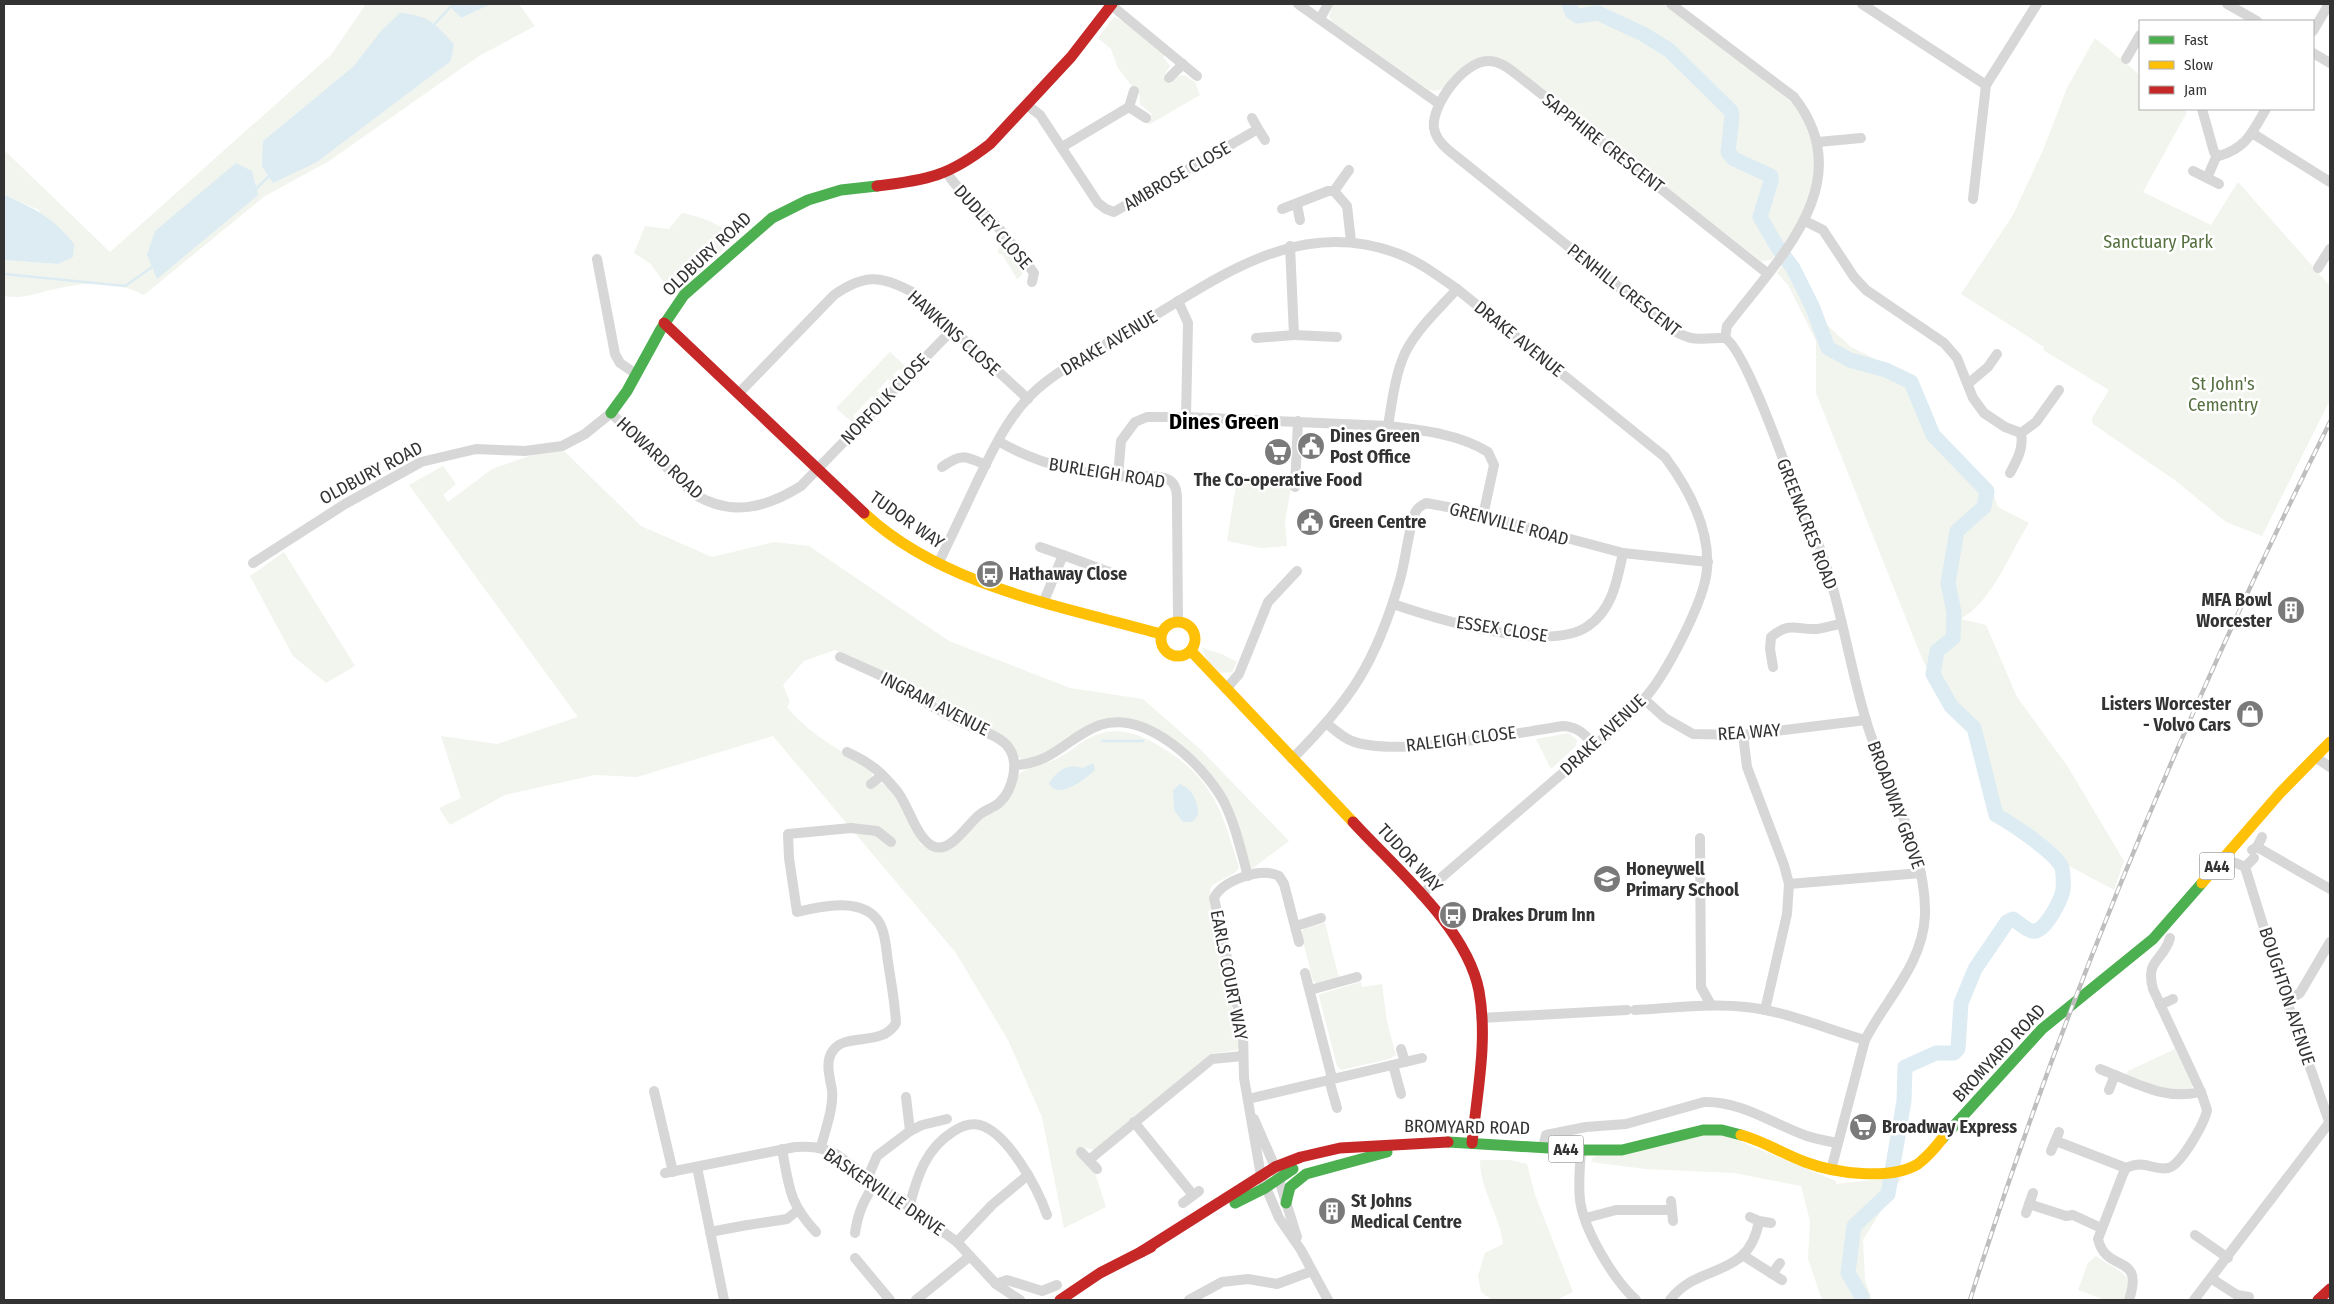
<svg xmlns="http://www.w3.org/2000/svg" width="2334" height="1304" font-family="'Fira Sans Condensed',sans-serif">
	<rect width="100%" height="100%" fill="#fff"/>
	<g fill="#f1f5ed" fill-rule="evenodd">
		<path d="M366,4H451L450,7L461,18L491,4H519L535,26L479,56L329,161L265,196L144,295C108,278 83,283 46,291C31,295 19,299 4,296V260L58,264L39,210L4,195V150L110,252L331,55ZM454,44L451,61L317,162L263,141L354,66Z"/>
		<path d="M1333,4H1663L1695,25L1794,104L1804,120L1816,154L1815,173L1804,215L1772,260L1761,261L1503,60C1495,60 1483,57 1476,59C1456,64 1451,96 1429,90L1332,22L1329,16Z"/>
		<path d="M1114,17L1125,22L1164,54V58L1170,66L1163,77L1171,84L1177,77L1184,75L1195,82L1200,95L1150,124L1148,123L1152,114L1140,104L1139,90L1132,86L1118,68L1111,49L1098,38Z"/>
		<path d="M2095,38L2140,75V109H2182L2187,112L2143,192L2211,225L2238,182L2330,286V400L2262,536L2226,522L2176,481L2093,424L2092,418L2109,390L2043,350L2044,347L1961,294L2013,215L2043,150L2067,88Z"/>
		<path d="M682,213C698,216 724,224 732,238L730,243L674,297L651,264L634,253L645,226L669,229Z"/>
		<path d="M1005,242L1024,268L1021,276L1017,279L1002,254H998V249Z"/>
		<path d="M1791,252L1793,268L1816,315L1851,347L1915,379L1938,434L1955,454L1992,490L1998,507L2029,523C2009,554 1994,599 1961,619L1986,625L2017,697L2068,767L2124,861L2114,890L2054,858L2008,822L1996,815L1974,728L1947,709L1921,656L1816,393V341L1788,285L1777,273Z"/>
		<path d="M890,352L907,368L903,372L899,369L893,375L897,379L893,383L888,379L877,391L881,395L876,400L872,396L853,416L857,421L854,424L836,408Z"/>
		<path d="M563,450L641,526L712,557L774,542L809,546L949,641L1070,688L1143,699L1201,750L1289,841L1252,869L1229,807L1181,747L1116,718L1033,759L1024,760L1016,756L1000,735L981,725L960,718L945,706L930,699L923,691L902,683L835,650L804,661L783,685L790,702L787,707C811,736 841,751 873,770L872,778L878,783C896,782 913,830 921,845L936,852L946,851C961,838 976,824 989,808C998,797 1007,782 1019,774C1029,766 1043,765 1054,760C1073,752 1085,735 1107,732C1127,729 1144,737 1161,747C1215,780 1221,810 1239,867L1236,872L1211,886L1209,898L1240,1046L1237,1050L1210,1054L1094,1150L1082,1147L1095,1173L1106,1207L1064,1228L1042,1117L1008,1040L956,953L773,736L637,777L595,775L505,795L450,825L439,808L461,798L441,736L497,744L578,717L409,485L443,466L456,484L443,495L448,502L492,469L529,456Z"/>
		<path d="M1237,479L1291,488L1285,522L1287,546L1261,548L1227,541Z"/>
		<path d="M284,552L355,666L326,683L293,656L250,576Z"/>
		<path d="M1202,648L1222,654L1237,662L1232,672L1221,673L1207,661Z"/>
		<path d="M1569,733L1577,740L1576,746L1551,769L1536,739Z"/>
		<path d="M1325,923L1339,978L1316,983L1313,981L1301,933L1305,928Z"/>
		<path d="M1361,982L1362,987L1382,984L1387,1022L1396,1055L1389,1059L1341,1070L1337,1066L1319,996L1320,994Z"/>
		<path d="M2175,1049L2192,1085L2191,1090L2169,1091L2126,1075L2128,1071Z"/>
		<path d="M1722,1134L1836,1181V1184L1902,1177L1863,1240L1865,1280L1872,1300H1822L1808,1259L1810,1221L1801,1186L1734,1173L1645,1169L1591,1162L1593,1157L1690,1135Z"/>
		<path d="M1480,1160H1511L1527,1164L1535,1195L1573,1292L1556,1300H1492L1481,1292L1478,1276L1485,1253L1503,1244C1500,1215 1480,1190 1480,1160Z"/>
		<path d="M2096,1256C2112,1269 2141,1274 2123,1300H2105L2078,1290L2088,1263Z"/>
	</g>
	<g fill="#ddebf3">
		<path d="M451,4H491L461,18L450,7Z"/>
		<path d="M400,13C430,16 434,23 454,44L451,61L317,162L273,183L262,166L263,141L354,66L381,31Z"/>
		<path d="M236,163L252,171L258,195L157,279L147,255L155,231Z"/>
		<path d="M4,195C36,209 51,216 74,244L73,257L58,264L4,260Z"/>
		<path d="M1091,764H1094L1095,770C1086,779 1057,801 1049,783C1058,770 1067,763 1083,768Z"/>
		<path d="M1180,784C1193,789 1198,802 1198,815L1192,822H1183L1174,810L1173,790Z"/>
	</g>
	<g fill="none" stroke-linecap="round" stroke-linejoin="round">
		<g stroke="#ddebf3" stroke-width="2.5">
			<path d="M433,26L453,4"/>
			<path d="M255,190L271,174"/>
			<path d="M4,274L125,286L155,265"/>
			<path d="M1102,741H1143"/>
		</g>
		<path stroke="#ddebf3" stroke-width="15" d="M1569,4L1572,12L1578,16L1598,13L1643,34L1669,50L1731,111L1732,116L1728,152L1734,159L1771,176V181L1760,217L1778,248L1793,268L1812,306L1828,348L1850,360L1886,370L1911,382L1933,435L1987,491L1984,507L1957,531L1948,583L1954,612L1953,638L1937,651L1933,674L1951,706L1974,728L1996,815C2011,823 2051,850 2060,864C2064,869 2064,888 2062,894C2059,903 2044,934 2032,931C2026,930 2018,922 2013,919L2007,922L1975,969L1961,1003L1958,1049L1954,1053H1936L1905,1067L1904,1101L1888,1194L1854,1226L1848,1273L1862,1297L1861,1300"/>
		<g stroke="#d7d7d7" stroke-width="10">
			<path d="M1298,4L1438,103"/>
			<path d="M1671,4L1794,97C1861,182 1778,259 1727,326L1725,338C1699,337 1696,344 1671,329L1457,157C1448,150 1436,141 1434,128C1431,105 1464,61 1488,61C1503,61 1513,72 1525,81L1767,273"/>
			<path d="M1862,4L1986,85"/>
			<path d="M2227,4L2257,21"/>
			<path d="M1111,5L1197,76"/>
			<path d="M1320,19L1328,4"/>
			<path d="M2313,31L2329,4"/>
			<path d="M2313,53L2330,63"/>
			<path d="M2126,59L2140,35"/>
			<path d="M1169,78L1183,64"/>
			<path d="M1027,105L1040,115L1098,203L1106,209L1114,212L1258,129L1252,118"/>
			<path d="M1129,107L1146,118"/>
			<path d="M2202,109L2214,152L2219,156C2247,148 2252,132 2266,109"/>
			<path d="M1258,129L1265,140"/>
			<path d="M2252,133L2330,182"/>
			<path d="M1818,142L1861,138"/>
			<path d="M1062,147L1129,107L1134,91"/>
			<path d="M2193,171L2219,184"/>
			<path d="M947,173C959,192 976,205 992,221C1008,237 1021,256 1034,273L1032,282"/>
			<path d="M2207,178L2217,155"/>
			<path d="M1334,191L1349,170"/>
			<path d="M1973,199L1986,85L2037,4"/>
			<path d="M1297,205L1300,220"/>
			<path d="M1282,209L1328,191H1334L1347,206L1351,241"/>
			<path d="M1805,221L1823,230L1854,277L1866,290L1944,343L1951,351L1957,358L1973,398L1984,413L2005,427L2021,433L2036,422L2059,390"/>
			<path d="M597,259L615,354L620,363L636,374"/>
			<path d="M2318,268L2330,249"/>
			<path d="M1178,301L1188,323L1186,417"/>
			<path d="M1294,335L1337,337"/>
			<path d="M1256,338L1294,335L1290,246"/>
			<path d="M1725,338C1746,350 1788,473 1799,503C1806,519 1815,535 1821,551C1842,608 1850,670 1868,727C1887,786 1927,853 1925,915C1923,964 1886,999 1865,1040L1831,1170"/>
			<path d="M1969,383L1988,367L1997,354"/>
			<path d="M739,393L834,295C864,274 881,275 912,292L1028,399"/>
			<path d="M1388,426C1392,402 1395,375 1405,353C1417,329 1439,309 1457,289"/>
			<path d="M998,441C1036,463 1074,473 1118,476C1130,477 1156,474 1167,479C1178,483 1177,496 1177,506L1178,621"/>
			<path d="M942,467C961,453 965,456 986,465"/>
			<path d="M2010,473C2017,460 2024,448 2021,433"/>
			<path d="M1118,476L1121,441L1135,422L1147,417H1186L1388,426C1421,430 1460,434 1488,452L1494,465L1483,516"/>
			<path d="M1295,487L1298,421"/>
			<path d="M1040,547L1063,555L1044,601"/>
			<path d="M1063,555L1109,572"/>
			<path d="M253,563L345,504L421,462L476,449L525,451L562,446L585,434L611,413L694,494C731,517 766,508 801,486L953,329"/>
			<path d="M938,564C951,537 964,510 977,482C992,452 1006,420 1030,396C1056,369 1108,344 1141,324C1222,275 1301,216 1399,254C1420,262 1438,276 1457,289L1665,457C1688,488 1710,529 1707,569C1705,600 1665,677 1643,700C1615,731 1581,757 1550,784C1507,821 1464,858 1421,895"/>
			<path d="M1393,604C1437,619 1549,654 1588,626C1613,609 1617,580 1623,553"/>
			<path d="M840,657C866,669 895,680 918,696C924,699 928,705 933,707C944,712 953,718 964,723C990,735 1021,739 1013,777C1011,786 1006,797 999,803C993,808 985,810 979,815C968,824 951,852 935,847C917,841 909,806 897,791C881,772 871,763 847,752"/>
			<path d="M1773,667L1770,649L1771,637C1790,621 1796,630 1817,629C1825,628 1833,625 1841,624"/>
			<path d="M1226,689L1239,674L1268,602L1297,571"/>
			<path d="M1644,699L1665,718L1693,734L1743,735L1866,720"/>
			<path d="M1327,724C1334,729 1343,738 1352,741C1395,758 1514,733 1564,726C1578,727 1585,735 1595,745"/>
			<path d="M1743,735L1747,767L1784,865L1789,884L1787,914L1765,1010"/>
			<path d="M2315,757L2330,767"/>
			<path d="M1292,759C1351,700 1375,664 1399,583C1406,561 1407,535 1415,513C1417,508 1422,505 1426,503L1458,509L1623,553L1708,562"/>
			<path d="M1015,765C1055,763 1067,737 1100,725C1146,710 1202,763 1223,800C1235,823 1241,851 1248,876"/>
			<path d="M871,784L882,775"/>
			<path d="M1700,838L1701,987L1711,1005"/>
			<path d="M2257,847L2330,889"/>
			<path d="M2252,850L2257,847L2262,837"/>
			<path d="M2236,863L2245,867L2254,858"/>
			<path d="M2245,867L2287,1002L2330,1124"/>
			<path d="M1789,884L1921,873"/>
			<path d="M1296,926L1321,918"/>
			<path d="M1299,942L1284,884L1279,876C1261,867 1223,880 1214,898L1243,1032L1244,1078L1261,1176L1279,1218L1301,1250L1328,1300"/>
			<path d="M1305,973L1332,1078"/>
			<path d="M1310,990L1357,977"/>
			<path d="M2287,1002L2300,993L2330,942"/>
			<path d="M2160,1005L2173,999"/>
			<path d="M1635,1010C1672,1008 1709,1003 1746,1007C1785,1011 1827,1029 1865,1040"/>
			<path d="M1481,1018L1627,1010"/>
			<path d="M1401,1049L1405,1062"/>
			<path d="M1393,1065L1401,1094"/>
			<path d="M2100,1069C2134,1082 2164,1101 2201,1092"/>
			<path d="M1329,1080L1337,1108"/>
			<path d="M2109,1090L2115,1075"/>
			<path d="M654,1091L673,1172"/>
			<path d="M1248,1099L1422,1058"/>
			<path d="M1254,1119L1275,1167L1297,1237"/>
			<path d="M1134,1122L1193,1195"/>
			<path d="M910,1131L922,1125L947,1119"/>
			<path d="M2056,1141L2126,1168"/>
			<path d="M821,1147C825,1130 834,1108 832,1090C830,1078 825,1063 832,1052C844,1031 882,1048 896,1023C895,1003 891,982 888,962C886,949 886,935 880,924C865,896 821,906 797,912L789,858L788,834L851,828L877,831L891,842"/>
			<path d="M1543,1147L1546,1135L1586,1127L1626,1124L1704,1102C1741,1101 1773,1124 1807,1136C1816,1139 1827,1141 1837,1143"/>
			<path d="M782,1149C789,1187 789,1203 816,1232"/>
			<path d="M1581,1150C1580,1167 1578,1184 1580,1200C1584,1231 1614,1280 1636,1300"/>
			<path d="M2051,1151L2059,1132"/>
			<path d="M1081,1152L1097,1169"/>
			<path d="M1089,1160L1212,1059L1243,1056"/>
			<path d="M697,1167L724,1300"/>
			<path d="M665,1173L795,1147C811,1146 821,1147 836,1154L957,1242L996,1284L1020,1300"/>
			<path d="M868,1177L877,1156L910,1131L906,1097"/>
			<path d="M1671,1201L1673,1221"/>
			<path d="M1183,1203L1199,1191"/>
			<path d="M2029,1204L2066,1216L2073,1215L2101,1228"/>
			<path d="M909,1208C917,1176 926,1148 954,1131C962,1126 971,1123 980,1125C1008,1133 1038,1189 1047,1215"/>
			<path d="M2026,1213L2033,1193"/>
			<path d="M1750,1217L1759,1221L1771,1223"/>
			<path d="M1586,1218L1616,1210H1671"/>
			<path d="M748,1225L787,1219L798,1210"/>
			<path d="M710,1232L747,1225"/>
			<path d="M855,1233C858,1212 864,1200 875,1183"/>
			<path d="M2195,1235L2228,1258"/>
			<path d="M957,1242L992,1205L1028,1175"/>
			<path d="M1744,1256L1782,1280"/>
			<path d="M855,1258L890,1300"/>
			<path d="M1772,1274L1780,1263"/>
			<path d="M2212,1279L2237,1295L2249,1297"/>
			<path d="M996,1284L1007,1280L1042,1291L1057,1285"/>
			<path d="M916,1300L970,1256"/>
			<path d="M1189,1300L1222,1282L1248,1279L1277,1284L1312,1271"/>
			<path d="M1670,1300C1698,1262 1749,1280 1759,1221"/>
			<path d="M2129,1300C2145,1252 2106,1274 2098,1239L2123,1174L2126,1168C2146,1159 2152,1171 2168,1168C2180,1167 2205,1122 2207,1110L2201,1092L2153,989C2145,959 2163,962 2170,938"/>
			<path d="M2194,1300L2329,1123"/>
		</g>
		<g stroke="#4caf50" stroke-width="11">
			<path d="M611,413L627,391L661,329L684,295L772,218L808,200L841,190L877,186"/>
			<path d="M1942,1139L2042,1029L2153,939L2202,883"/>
			<path d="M1448,1142L1581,1150H1622L1703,1130H1722L1741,1135"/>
			<path d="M1235,1203L1265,1188L1293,1169"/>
			<path d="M1286,1203L1290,1187L1306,1174L1387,1152"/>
		</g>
		<g stroke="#ffc107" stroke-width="11">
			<path d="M864,513C942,586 1061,606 1161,634"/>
			<circle cx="1178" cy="639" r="17"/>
			<path d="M1191,651L1353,822"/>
			<path d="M2202,883L2280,793L2330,742"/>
			<path d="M1741,1135C1764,1141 1783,1154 1805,1162C1834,1173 1890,1181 1918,1164C1927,1157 1935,1148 1942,1139"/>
		</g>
		<g stroke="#c62828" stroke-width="11">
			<path d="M877,186C928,180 949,176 990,144L1071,57L1112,4"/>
			<path d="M664,323L864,513"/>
			<path d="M1353,822C1395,868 1467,928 1479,991C1488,1041 1477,1093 1472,1143"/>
			<path d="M1141,1252L1275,1167L1301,1157L1340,1148L1448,1142"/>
			<path d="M1060,1300L1100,1273L1151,1247"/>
			<path d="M2318,1300L2330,1289"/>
		</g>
		<g stroke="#bebebe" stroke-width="4.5">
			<path id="rail" d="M1970,1300C2065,998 2189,705 2330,422"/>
		</g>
		<use href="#rail" stroke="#fff" stroke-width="2.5" stroke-dasharray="8" stroke-linecap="butt"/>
	</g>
	<defs>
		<g id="civic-disc" transform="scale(1.4375)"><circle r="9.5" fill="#7a7a7a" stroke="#fff"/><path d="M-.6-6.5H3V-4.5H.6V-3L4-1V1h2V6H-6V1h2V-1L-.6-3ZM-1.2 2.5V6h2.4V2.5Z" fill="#fff"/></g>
		<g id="supermarket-disc" transform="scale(1.4375)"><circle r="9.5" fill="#7a7a7a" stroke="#fff"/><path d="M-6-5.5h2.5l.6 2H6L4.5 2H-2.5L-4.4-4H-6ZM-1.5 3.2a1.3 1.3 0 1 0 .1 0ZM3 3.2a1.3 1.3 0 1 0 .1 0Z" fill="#fff"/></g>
		<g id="bus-disc" transform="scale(1.4375)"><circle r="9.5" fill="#7a7a7a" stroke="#fff"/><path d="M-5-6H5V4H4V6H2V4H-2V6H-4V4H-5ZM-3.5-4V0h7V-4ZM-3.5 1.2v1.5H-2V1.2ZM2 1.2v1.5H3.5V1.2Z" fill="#fff"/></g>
		<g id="building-disc" transform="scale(1.4375)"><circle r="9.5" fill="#7a7a7a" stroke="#fff"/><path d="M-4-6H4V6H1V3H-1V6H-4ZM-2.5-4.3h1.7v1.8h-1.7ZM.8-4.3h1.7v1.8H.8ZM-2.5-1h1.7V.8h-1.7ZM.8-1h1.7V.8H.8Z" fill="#fff"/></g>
		<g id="shop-disc" transform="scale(1.4375)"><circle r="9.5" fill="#7a7a7a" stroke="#fff"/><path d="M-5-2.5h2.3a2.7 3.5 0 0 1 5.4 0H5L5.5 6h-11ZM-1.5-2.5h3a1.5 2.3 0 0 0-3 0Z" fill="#fff"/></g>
		<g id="school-disc" transform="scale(1.4375)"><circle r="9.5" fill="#7a7a7a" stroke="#fff"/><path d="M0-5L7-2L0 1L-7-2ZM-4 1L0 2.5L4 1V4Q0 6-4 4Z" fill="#fff"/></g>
	</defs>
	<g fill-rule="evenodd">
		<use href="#civic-disc" x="1311" y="446"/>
		<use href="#supermarket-disc" x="1278" y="452"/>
		<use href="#civic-disc" x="1310" y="522"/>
		<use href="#bus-disc" x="990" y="574"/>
		<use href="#building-disc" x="2291" y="610"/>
		<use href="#shop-disc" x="2250" y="714"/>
		<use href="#school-disc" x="1607" y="879"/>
		<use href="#bus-disc" x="1453" y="915"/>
		<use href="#supermarket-disc" x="1863" y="1127"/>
		<use href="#building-disc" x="1332" y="1211"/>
	</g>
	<g text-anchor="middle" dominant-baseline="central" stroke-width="5" stroke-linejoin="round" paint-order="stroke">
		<g fill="#fff" stroke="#707070" stroke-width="1">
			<rect x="2199.5" y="852.5" width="35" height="27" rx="4"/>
			<rect x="1548.5" y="1135.5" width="35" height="27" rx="4"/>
		</g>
		<g font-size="16" font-weight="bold" fill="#333">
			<text x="2217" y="866">A44</text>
			<text x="1566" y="1149">A44</text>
		</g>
		<g font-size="18" fill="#333" stroke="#fff">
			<text transform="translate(1603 143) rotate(38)">SAPPHIRE CRESCENT</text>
			<text transform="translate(1177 176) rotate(-30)">AMBROSE CLOSE</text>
			<text transform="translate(993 227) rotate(48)">DUDLEY CLOSE</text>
			<text transform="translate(707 254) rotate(-43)">OLDBURY ROAD</text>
			<text transform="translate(1624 290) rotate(38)">PENHILL CRESCENT</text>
			<text transform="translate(954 333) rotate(42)">HAWKINS CLOSE</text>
			<text transform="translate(1519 339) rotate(39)">DRAKE AVENUE</text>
			<text transform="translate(1109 343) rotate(-31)">DRAKE AVENUE</text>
			<text transform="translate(885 399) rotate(-46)">NORFOLK CLOSE</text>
			<text transform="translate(660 458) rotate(43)">HOWARD ROAD</text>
			<text transform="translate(371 473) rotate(-28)">OLDBURY ROAD</text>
			<text transform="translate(1107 473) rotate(9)">BURLEIGH ROAD</text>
			<text transform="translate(907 520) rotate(35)">TUDOR WAY</text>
			<text transform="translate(1509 524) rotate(15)">GRENVILLE ROAD</text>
			<text transform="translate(1807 524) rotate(69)">GREENACRES ROAD</text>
			<text transform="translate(1502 629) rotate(9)">ESSEX CLOSE</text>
			<text transform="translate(935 704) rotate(27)">INGRAM AVENUE</text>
			<text transform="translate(1749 732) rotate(-4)">REA WAY</text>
			<text transform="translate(1603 735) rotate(-43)">DRAKE AVENUE</text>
			<text transform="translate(1461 739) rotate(-7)">RALEIGH CLOSE</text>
			<text transform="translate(1896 805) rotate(70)">BROADWAY GROVE</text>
			<text transform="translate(1410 858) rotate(47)">TUDOR WAY</text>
			<text transform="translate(1229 975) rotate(79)">EARLS COURT WAY</text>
			<text transform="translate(2287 996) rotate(72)">BOUGHTON AVENUE</text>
			<text transform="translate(1999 1053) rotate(-47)">BROMYARD ROAD</text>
			<text transform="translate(1467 1127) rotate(1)">BROMYARD ROAD</text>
			<text transform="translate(884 1192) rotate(34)">BASKERVILLE DRIVE</text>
		</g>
		<g font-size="18" fill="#56703f" stroke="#fff">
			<text x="2158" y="242">Sanctuary Park</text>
			<text x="2223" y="384">St John's<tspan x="2223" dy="21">Cementry</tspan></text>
		</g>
		<g font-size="18" font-weight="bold" fill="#333" stroke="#fff" text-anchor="start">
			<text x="1330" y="436">Dines Green<tspan x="1330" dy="21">Post Office</tspan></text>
			<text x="1278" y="480" text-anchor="middle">The Co-operative Food</text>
			<text x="1329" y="522">Green Centre</text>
			<text x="1009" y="574">Hathaway Close</text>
			<text x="2272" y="600" text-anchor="end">MFA Bowl<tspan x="2272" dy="21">Worcester</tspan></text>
			<text x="2231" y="704" text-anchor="end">Listers Worcester<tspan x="2231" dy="21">- Volvo Cars</tspan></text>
			<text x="1626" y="869">Honeywell<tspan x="1626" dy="21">Primary School</tspan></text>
			<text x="1472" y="915">Drakes Drum Inn</text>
			<text x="1882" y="1127">Broadway Express</text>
			<text x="1351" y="1201">St Johns<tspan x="1351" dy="21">Medical Centre</tspan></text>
		</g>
		<g font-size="22" font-weight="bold" fill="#000" stroke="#fff">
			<text x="1224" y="421">Dines Green</text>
		</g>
	</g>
	<rect width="2334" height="1304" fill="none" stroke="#333333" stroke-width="10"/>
	<rect x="2139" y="20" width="175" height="90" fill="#ffffff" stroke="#adadad"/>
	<rect x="2149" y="36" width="25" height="8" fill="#4caf50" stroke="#adadad"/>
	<text x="2184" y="45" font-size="15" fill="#333333">Fast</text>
	<rect x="2149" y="61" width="25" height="8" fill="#ffc107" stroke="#adadad"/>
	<text x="2184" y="70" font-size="15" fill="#333333">Slow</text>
	<rect x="2149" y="86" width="25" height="8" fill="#c62828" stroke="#adadad"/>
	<text x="2184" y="95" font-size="15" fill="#333333">Jam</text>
</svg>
